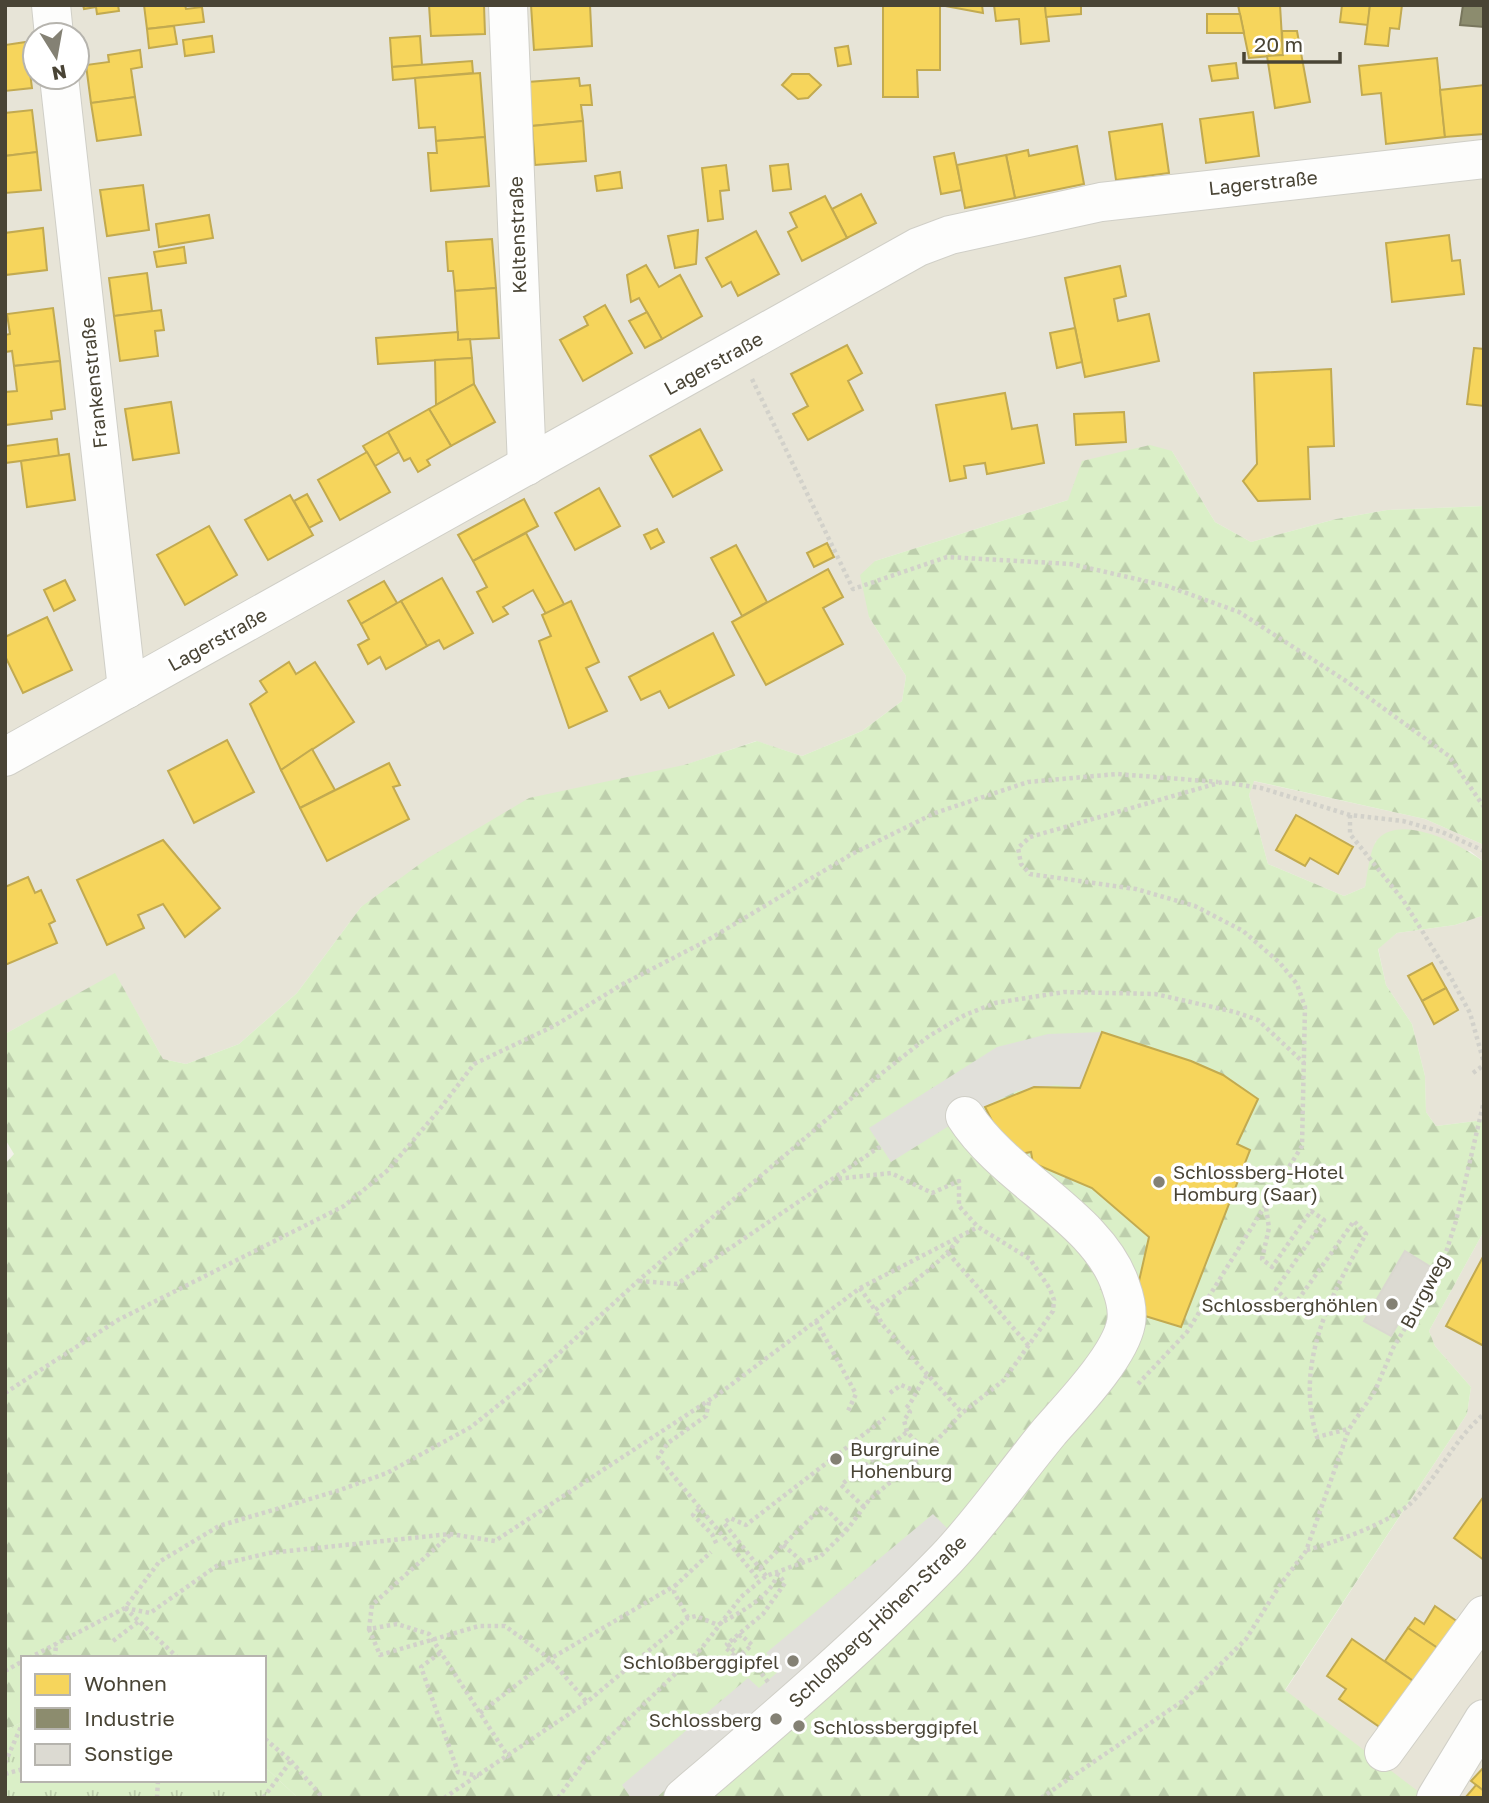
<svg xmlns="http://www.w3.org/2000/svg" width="1489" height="1803" font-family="'Golos Text',sans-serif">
	<defs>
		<pattern id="forest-firs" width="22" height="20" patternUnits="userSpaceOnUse" patternTransform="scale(1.75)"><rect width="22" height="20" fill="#daefc7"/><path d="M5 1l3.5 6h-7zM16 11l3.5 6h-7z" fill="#bdceac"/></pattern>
		<pattern id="park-tufts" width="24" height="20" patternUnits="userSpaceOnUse" patternTransform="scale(1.75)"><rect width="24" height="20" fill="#daefc7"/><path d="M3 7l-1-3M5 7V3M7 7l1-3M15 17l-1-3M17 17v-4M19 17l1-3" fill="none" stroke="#bdceac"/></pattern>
	</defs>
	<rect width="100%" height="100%" fill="#f2f1ea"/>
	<g fill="#e7e4d7" fill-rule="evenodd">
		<path d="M5,5H1484V506L1387,510L1336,519L1251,542L1215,522L1172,451L1068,500L875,561L869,617L906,676L902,701L862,731L802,756L756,741L685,765L361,907L297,993L239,1044L186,1064L163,1059L115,974L5,1034ZM35,35H77V77H35Z"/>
		<path d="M1253,781L1425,819L1484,845V862L1470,851L1376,841L1365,887L1344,896L1268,864L1249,795Z"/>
		<path d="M1484,913V1120L1436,1126L1426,1112L1425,1076L1412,1024L1386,985L1378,948L1397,933L1455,925L1482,916Z"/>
		<path d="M1484,1231V1798H1415L1418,1792L1285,1691L1467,1414L1471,1387L1435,1346L1429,1331Z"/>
	</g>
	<path fill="url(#forest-firs)" d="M1150,445L1172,451L1215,522L1251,542L1336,519L1387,510L1484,506V845L1425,819L1254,781L1249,795L1268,864L1344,896L1365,887C1368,874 1369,849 1378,839C1402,813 1462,845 1484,862L1482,916L1455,925L1397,933L1378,949L1386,985L1412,1024L1425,1076L1426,1112L1436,1126L1484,1120V1231L1429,1331L1435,1346L1471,1387L1467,1414L1285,1690L1419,1792L1415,1798H298L264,1766V1658H23V1722L5,1730V1164L14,1154L5,1139V1034L115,973L163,1059L186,1064L239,1044L297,993L361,907L428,858L529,798L684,765L757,741L802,756L862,731L902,701L906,676L869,617L860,575L875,561L1068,500L1082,461Z"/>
	<path fill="url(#park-tufts)" d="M23,1722V1780H264V1766L298,1798H5V1730Z"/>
	<g fill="#e1e0da">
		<path d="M1102,1032L1080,1088L1056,1085L1017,1091L965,1116L891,1162L869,1128L997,1047L1048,1034Z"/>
		<path d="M933,1514L950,1531L845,1633L656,1798H631L622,1785L748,1678L759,1688L780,1670L766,1653Z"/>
	</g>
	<g fill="#f6d55c" stroke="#c2aa50" stroke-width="2">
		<path d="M83,5H118L119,11L97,14L96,7L84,9Z"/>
		<path d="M144,5H185L186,9L202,7L204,22L147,29Z"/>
		<path d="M429,5H484L485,34L431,36Z"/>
		<path d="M531,5H590L592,46L534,50Z"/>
		<path d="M883,5H982L983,13L940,5Z"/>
		<path d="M940,5V70H917L918,97H883V6Z"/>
		<path d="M994,5H1045L1049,41L1021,44L1019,19L996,21Z"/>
		<path d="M1045,5H1081V14L1046,17Z"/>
		<path d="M1238,5H1280L1283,55L1249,58Z"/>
		<path d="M1342,5H1370L1368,25L1340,22Z"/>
		<path d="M1370,5H1402L1399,29L1390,28L1388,46L1365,44Z"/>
		<path d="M1207,14H1240L1244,33H1207Z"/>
		<path d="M174,26L177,44L149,48L147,29Z"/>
		<path d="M1282,31H1297L1310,102L1275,108L1267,56L1283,55Z"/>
		<path d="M212,36L214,52L185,56L183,40Z"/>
		<path d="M420,36L422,65L392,67L390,38Z"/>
		<path d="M26,42L32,88L5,91V45Z"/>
		<path d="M848,46L851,64L838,66L835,48Z"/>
		<path d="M140,50L142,67L131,69L135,97L91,103L86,65L109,62L108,55Z"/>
		<path d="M1437,58L1445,137L1386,144L1381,93L1362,95L1359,66Z"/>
		<path d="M472,61L473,73L393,80L392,67Z"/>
		<path d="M1236,63L1238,78L1212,81L1209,66Z"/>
		<path d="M480,73L485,137L436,141L435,127L419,128L415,78Z"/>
		<path d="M792,74H809L821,85L808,98L798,99L782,85Z"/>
		<path d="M579,78L580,86L590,85L592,105H581L583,121L532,126L528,82Z"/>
		<path d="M1484,85V134L1445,137L1440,90Z"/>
		<path d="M135,97L141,135L97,141L91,103Z"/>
		<path d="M32,110L37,152L5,156V113Z"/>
		<path d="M1253,112L1259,156L1206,163L1200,119Z"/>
		<path d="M583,121L586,161L535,165L532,126Z"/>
		<path d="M1162,124L1169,173L1116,180L1109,132Z"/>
		<path d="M485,137L489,186L431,191L428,153H437L436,141Z"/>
		<path d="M1077,146L1084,184L1015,198L1006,155L1028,150L1029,156Z"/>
		<path d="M37,152L41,190L5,193V156Z"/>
		<path d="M954,153L962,190L941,194L934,157Z"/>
		<path d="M1006,155L1015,198L965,208L957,165Z"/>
		<path d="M788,164L791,189L773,191L770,166Z"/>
		<path d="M726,165L729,190L720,191L723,219L708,221L702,168Z"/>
		<path d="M620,172L622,188L597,191L595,176Z"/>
		<path d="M143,185L149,230L107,236L100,190Z"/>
		<path d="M861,194L876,223L847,238L832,209Z"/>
		<path d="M825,196L847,238L802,261L788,232L797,227L790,213Z"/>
		<path d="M209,215L213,238L159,247L156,224Z"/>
		<path d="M43,228L47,270L5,275V233Z"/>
		<path d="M698,230L696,264L675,268L668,236Z"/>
		<path d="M756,231L779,274L738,296L731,282L722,287L706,258Z"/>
		<path d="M1449,235L1452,261L1460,260L1464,294L1392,302L1386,243Z"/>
		<path d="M492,239L496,288L455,291L453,271H448L446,242Z"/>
		<path d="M184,247L186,263L157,267L154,252Z"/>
		<path d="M646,265L659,287L680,275L702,316L662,339L639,298L631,302L627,275Z"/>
		<path d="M1120,266L1126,296L1114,299L1118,321L1149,314L1159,361L1085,377L1065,278Z"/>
		<path d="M147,273L152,311L114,316L109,278Z"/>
		<path d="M496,288L499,338L458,340L455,291Z"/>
		<path d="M605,305L632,353L583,381L560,340L588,325L584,317Z"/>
		<path d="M53,308L60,361L14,366L12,351L5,352V335L10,334L7,314Z"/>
		<path d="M161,310L164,330L155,331L158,356L120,361L114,316Z"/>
		<path d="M647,312L662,339L645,348L629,321Z"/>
		<path d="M1075,328L1082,362L1057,368L1050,333Z"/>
		<path d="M458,332V340L470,339L472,358L378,364L376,338Z"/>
		<path d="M847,345L862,373L848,381L863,410L808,440L793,414L808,406L791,374Z"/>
		<path d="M1474,348L1484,349V406L1467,404Z"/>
		<path d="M472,358L474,384L436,405L435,360Z"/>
		<path d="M60,361L65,409L51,411L52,419L5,425V392L17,391L14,366Z"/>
		<path d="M1331,369L1334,446L1308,447L1310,499L1258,501L1243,481L1257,464L1254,373Z"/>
		<path d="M474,384L495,422L451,446L429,409Z"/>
		<path d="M1005,393L1012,429L1037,425L1044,463L987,474L985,463L964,466L966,478L950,481L936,405Z"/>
		<path d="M171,402L179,453L133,460L125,409Z"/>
		<path d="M429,409L451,446L427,460L430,465L418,472L410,458L404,461L388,432Z"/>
		<path d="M1124,412L1126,442L1076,445L1074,414Z"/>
		<path d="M700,429L722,470L673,497L650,456Z"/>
		<path d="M388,432L399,452L375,466L363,446Z"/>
		<path d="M57,439L59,456L5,463V446Z"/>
		<path d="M367,452L390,492L340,520L318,480Z"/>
		<path d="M69,454L75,500L27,507L21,461Z"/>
		<path d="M599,488L620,526L575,550L555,513Z"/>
		<path d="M307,494L322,521L309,528L294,501Z"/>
		<path d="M290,495L313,535L268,560L245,520Z"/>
		<path d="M524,499L538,526L473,561L458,535Z"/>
		<path d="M209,526L237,575L185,605L157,555Z"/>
		<path d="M657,529L664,542L651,549L644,535Z"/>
		<path d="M526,533L564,604L546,614L533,590L503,607L508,614L493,622L477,592L487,587L473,561Z"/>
		<path d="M827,543L834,557L814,567L807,553Z"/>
		<path d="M736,545L767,602L742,616L711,558Z"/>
		<path d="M828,569L843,597L823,608L843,644L766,685L732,622Z"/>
		<path d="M442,578L473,633L444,649L439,640L427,646L401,601Z"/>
		<path d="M65,580L75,600L54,611L44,590Z"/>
		<path d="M384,581L397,603L361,624L348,601Z"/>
		<path d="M401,601L427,646L386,669L380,657L368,664L358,645L369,639L361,624Z"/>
		<path d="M571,601L599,662L586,668L607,711L569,728L539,641L551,636L542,615Z"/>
		<path d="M47,617L72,670L23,693L5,656V637Z"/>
		<path d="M713,633L734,675L669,708L660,691L641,700L629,677Z"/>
		<path d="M289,662L296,674L315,662L354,722L281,770L250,704L267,692L260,681Z"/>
		<path d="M227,740L254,792L194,823L168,771Z"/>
		<path d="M312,749L335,790L300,808L281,770Z"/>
		<path d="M389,763L400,785L393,787L409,819L327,861L300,808Z"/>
		<path d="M1296,815L1353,847L1338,874L1310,858L1305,866L1276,850Z"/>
		<path d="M163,840L220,908L185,937L163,904L138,915L144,928L107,945L77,880Z"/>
		<path d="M28,877L35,893L41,890L55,921L49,924L57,943L5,965V887Z"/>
		<path d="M1432,963L1446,988L1422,1001L1408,976Z"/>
		<path d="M1446,988L1458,1010L1434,1024L1422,1001Z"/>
		<path d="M1102,1032L1191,1061L1223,1075L1258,1099L1237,1144L1250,1150L1181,1327L1132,1312L1149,1237L1092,1188L1033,1163L1031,1152L1010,1156L985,1107L1034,1087L1080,1088Z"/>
		<path d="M1484,1255V1346L1446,1326Z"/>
		<path d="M1484,1496V1560L1454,1538Z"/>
		<path d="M1435,1606L1458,1622L1439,1649L1408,1628L1415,1618L1424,1624Z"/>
		<path d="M1408,1628L1439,1649L1416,1683L1385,1661Z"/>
		<path d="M1352,1639L1416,1683L1384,1730L1339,1699L1346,1689L1327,1676Z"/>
		<path d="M1484,1767V1791L1471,1781Z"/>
		<path d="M1476,1785L1484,1791V1798H1465Z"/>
	</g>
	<path fill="#8c8c6e" stroke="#78765d" stroke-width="2" d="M1463,5H1484V27L1460,25Z"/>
	<path fill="#dcdad2" stroke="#dad8d0" stroke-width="2" d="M1405,1251L1431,1267L1391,1336L1364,1321Z"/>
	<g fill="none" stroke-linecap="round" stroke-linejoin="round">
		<g stroke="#d0cfc7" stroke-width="40">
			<g id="minor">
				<path d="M51,5L54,35"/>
				<path d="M508,5L527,466"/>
				<path d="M59,77L127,689"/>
				<path d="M5,757L918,247L950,235L1101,202L1484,159"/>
				<path d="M1384,1752L1484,1615"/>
				<path d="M683,1798C773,1721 864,1644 946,1559C984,1519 1015,1473 1050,1431C1072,1406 1120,1356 1126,1323C1128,1312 1125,1298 1121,1287C1100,1219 1005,1179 965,1116"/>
				<path d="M1436,1798L1484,1719"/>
			</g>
		</g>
		<g stroke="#d2d1ca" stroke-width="4.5" stroke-dasharray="3.5 3.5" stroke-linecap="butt">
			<path d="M752,379L853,589L947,557L1071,564L1167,586L1239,612L1346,681L1449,756L1484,807"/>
			<path d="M1350,815V834L1403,900L1450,976L1470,1013L1484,1063"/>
			<path d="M1473,1073L1484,1065"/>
			<path d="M1266,1208L1269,1228L1262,1259L1272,1267L1311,1211L1324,1220L1276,1289L1293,1307L1354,1221L1366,1234C1330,1296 1294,1364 1317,1437L1348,1429"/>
			<path d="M958,1240C936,1268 904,1289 875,1310L882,1324L962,1413"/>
			<path d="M948,1253L1029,1346"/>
			<path d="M639,1281L677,1284L881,1146"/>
			<path d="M860,1288L875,1310"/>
			<path d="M816,1321L856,1394L848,1411"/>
			<path d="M1138,1384L1187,1332L1302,1146L1305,1007L1297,984L1280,963L1243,931L1195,906L1136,889L1030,874L1021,864L1018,848L1030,837L1222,782L1261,788L1350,815L1403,821L1442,832L1484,851"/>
			<path d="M5,1393L118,1320L344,1206L388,1170L439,1110L474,1064L554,1026L623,984L706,941L852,854L935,813L1028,782L1117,774L1218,782"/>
			<path d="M890,1393L901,1385L913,1390"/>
			<path d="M709,1402L706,1416L668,1443L658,1457L759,1580"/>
			<path d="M926,1452L907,1432L904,1420L910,1412L906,1408C915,1399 917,1387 928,1374"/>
			<path d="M864,1507L841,1485L907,1432"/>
			<path d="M699,1509L693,1515L712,1534L717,1545"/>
			<path d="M450,1535L372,1605L369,1629L397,1624L429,1634L509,1758"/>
			<path d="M783,1545L804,1563"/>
			<path d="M1307,1550C1336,1542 1389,1523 1411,1503C1439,1476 1454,1439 1484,1414"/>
			<path d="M760,1568L823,1506L847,1530"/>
			<path d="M766,1576L724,1523L730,1518L746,1525L885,1418"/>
			<path d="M125,1608L150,1613L218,1565L269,1553L450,1534L495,1541L720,1393L860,1288L978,1227"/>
			<path d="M125,1608L178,1658"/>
			<path d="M688,1618L674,1592L676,1585L711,1552"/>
			<path d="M369,1629L380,1655L479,1626H505L550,1659L676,1585"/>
			<path d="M113,1641L138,1622"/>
			<path d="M440,1653L421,1667L458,1772L479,1776"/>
			<path d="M29,1658L125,1608L159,1562L219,1526L340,1490L387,1473L471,1427L531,1379L638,1281L867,1085L929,1036L965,1015L995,1003L1064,992L1155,994L1235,1012L1258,1020L1304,1063"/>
			<path d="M55,1658L56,1643"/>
			<path d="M5,1671L23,1661"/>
			<path d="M768,1682L747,1655L738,1659L726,1648L741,1635L752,1645L739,1656L727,1644L763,1614L785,1583L778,1574"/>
			<path d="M480,1713L550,1659L587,1702"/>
			<path d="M291,1761L323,1798"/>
			<path d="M5,1763L23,1722"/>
			<path d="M5,1774L23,1769"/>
			<path d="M157,1798L158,1780"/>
			<path d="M263,1798L291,1761L264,1738"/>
			<path d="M444,1798L587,1702L688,1618L696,1616L718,1625C739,1612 770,1599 778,1573"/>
			<path d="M558,1798L584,1762L701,1649L741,1597L766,1576L821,1556L847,1530L869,1500L926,1452L962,1413L1004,1380L1053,1311L1054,1300L1050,1289L1030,1259L978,1227L959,1206V1181L932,1193L891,1173L836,1179"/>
			<path d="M1041,1798L1184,1700L1246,1639L1280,1585L1306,1551L1349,1429L1375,1391L1393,1348L1440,1271L1456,1221L1484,1101"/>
		</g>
		<use href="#minor" stroke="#fdfdfc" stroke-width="38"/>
	</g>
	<g fill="#848174" stroke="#fff" stroke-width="2.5">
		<circle cx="1159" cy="1182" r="7"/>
		<circle cx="1392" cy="1304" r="7"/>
		<circle cx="836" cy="1459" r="7"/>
		<circle cx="793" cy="1661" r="7"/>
		<circle cx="776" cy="1719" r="7"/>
		<circle cx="799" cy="1726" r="7"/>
	</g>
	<g text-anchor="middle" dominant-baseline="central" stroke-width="7" stroke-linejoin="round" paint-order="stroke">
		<g font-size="19" fill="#494435" stroke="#fff">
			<text transform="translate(1263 182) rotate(-6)">Lagerstraße</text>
			<text transform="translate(517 235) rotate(-92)">Keltenstraße</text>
			<text transform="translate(713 363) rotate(-29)">Lagerstraße</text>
			<text transform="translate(93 383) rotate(-96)">Frankenstraße</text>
			<text transform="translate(217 639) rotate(-29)">Lagerstraße</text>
			<text transform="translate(1424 1291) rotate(-62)">Burgweg</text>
			<text transform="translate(877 1621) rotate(-44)">Schloßberg-Höhen-Straße</text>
		</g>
		<g font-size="19" fill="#494435" stroke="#fff" text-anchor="start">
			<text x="1173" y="1171">Schlossberg-Hotel<tspan x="1173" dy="22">Homburg (Saar)</tspan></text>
			<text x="1378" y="1304" text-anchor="end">Schlossberghöhlen</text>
			<text x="850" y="1448">Burgruine<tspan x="850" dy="22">Hohenburg</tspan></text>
			<text x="779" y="1661" text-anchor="end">Schloßberggipfel</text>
			<text x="762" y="1719" text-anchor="end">Schlossberg</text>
			<text x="813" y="1726">Schlossberggipfel</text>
		</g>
	</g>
	<rect width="1489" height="1803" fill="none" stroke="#494435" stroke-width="14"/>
	<rect x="21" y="1656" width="245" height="126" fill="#ffffff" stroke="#b6b4ae" stroke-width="2"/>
	<rect x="35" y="1674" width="35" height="21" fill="#f6d55c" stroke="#b6b4ae" stroke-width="2"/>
	<text x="84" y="1691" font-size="21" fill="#494435">Wohnen</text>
	<rect x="35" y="1708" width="35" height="21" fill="#8c8c6e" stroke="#b6b4ae" stroke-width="2"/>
	<text x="84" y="1726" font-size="21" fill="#494435">Industrie</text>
	<rect x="35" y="1744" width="35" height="21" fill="#dcdad2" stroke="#b6b4ae" stroke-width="2"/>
	<text x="84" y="1761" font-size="21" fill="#494435">Sonstige</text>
	<g transform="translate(56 56) rotate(169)"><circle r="33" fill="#ffffff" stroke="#b6b4ae" stroke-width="2"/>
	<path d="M0-5L12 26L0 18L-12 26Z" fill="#848174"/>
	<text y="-10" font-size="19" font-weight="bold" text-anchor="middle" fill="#494435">N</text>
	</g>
	<path d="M1244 52v10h96v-10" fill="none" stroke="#494435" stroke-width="3.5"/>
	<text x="1254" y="52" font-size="21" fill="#494435" stroke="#ffffff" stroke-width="5" paint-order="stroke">20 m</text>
</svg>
